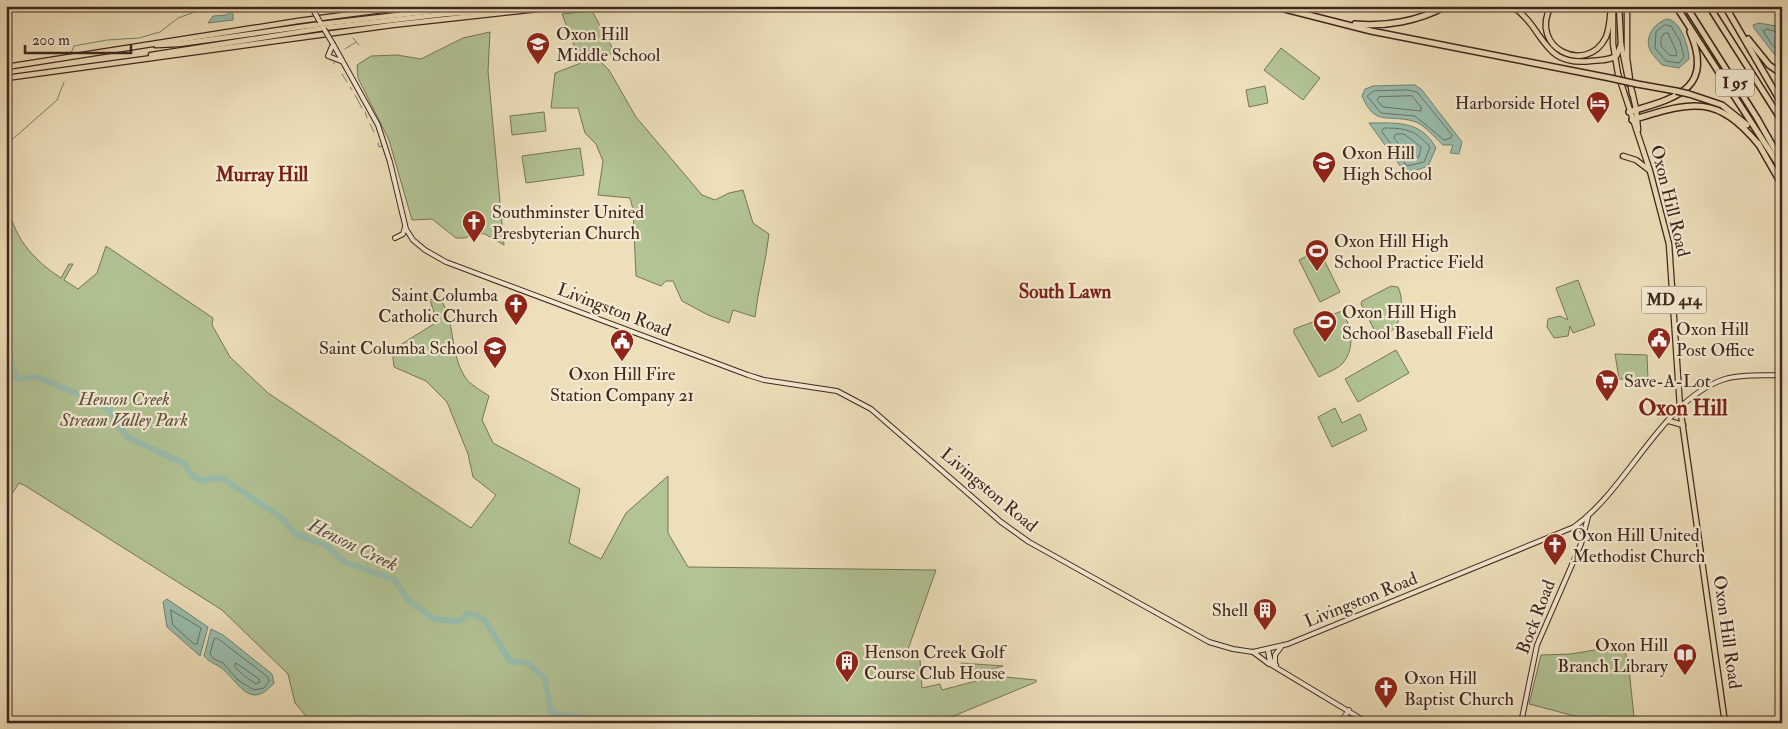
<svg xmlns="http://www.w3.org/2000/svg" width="1788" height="729" font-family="'IM FELL Double Pica',serif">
	<rect width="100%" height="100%" fill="#eddfba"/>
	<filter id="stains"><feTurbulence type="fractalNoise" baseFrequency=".004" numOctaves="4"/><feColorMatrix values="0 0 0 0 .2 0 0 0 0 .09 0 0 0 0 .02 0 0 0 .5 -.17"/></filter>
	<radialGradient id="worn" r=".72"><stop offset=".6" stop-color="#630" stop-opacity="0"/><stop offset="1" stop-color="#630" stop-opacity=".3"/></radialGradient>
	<g fill="#b2c394" stroke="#787459">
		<path d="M592,11L614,51L601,62L609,70L636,117L702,195L715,200L729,193L743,190L753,223L769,234C766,262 758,289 755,317L733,310L729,323L708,315L682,301L673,281H666L661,286L636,276L633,209L630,198L598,195L603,161L596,144L585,133L578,108H551L555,73L581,63L562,14Z"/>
		<path d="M490,32L488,71L504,245L485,234L476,233L465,238H456L432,219L412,220L389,140L358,78L357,65L371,56L397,55L421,59L463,38Z"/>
		<path d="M1281,48L1320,78L1303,100L1264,70Z"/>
		<path d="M1265,86L1268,103L1249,107L1246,90Z"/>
		<path d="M544,112L546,131L512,135L510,116Z"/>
		<path d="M580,148L584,175L526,183L522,156Z"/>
		<path d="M6,167C10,179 7,188 8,201C11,235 33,260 61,278L69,264H73L64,280L78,289L97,273L106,246L213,318L212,325L230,357L268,393L471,528L496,495L473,477L468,454L447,402L426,381L394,367L392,350L437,322L430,300L438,296C457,320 448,350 465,377C469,384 482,391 489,396L482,420L493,443L580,489L569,543L601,559L626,513L668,476V533L688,567L936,570L905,658L920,660L922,688L940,684L942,690L995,676L1036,680V682L937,723H312L295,703L288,674L222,610L24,485L19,483L6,503Z"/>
		<path d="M1319,250L1340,292L1320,302L1299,260Z"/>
		<path d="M1578,280L1595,325L1573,333L1570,326L1568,336L1554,338L1547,327L1548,319L1560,316L1568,320L1556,288Z"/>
		<path d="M1391,286L1398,287C1406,304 1401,335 1378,337L1361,304L1362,301Z"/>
		<path d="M1342,311C1351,326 1356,347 1343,363C1338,369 1326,373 1319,377L1294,333V329Z"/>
		<path d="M1396,350L1409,373L1358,402L1345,379Z"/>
		<path d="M1615,354L1647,355L1648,379H1619Z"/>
		<path d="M1335,408L1342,423L1360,414L1367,430L1332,447L1318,417Z"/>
		<path d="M1624,645L1629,669L1634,717H1639L1640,723H1601L1529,704L1541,655L1571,654Z"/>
		<path d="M961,663L1003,666L962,678Z"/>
	</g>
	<g fill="#99bdad" stroke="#758174">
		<path d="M230,12L233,14V20L208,23L213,16L226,15Z"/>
		<path d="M1667,19C1681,20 1689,48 1689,59L1679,68L1662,65C1659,61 1654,57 1651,52C1643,38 1654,23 1667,19Z"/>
		<path d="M1759,23L1776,26L1782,32V57L1774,54L1754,28L1753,25Z"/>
		<path d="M1408,85H1415L1422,90L1462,142L1459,154L1450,153L1453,145H1443C1434,137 1424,124 1413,121C1387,114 1375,127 1362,96L1365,89L1373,86Z"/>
		<path d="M1369,123C1396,123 1421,120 1436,148L1428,166L1406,174Z"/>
		<path d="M167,599L208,627L200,656L167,627L163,602Z"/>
		<path d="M211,629L223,635L272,674L274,683C249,712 239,681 220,667C214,663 209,662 204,656Z"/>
	</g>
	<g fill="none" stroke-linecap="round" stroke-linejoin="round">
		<g stroke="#6c7266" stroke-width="1">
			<path d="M1665,25L1671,26L1680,41L1684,57L1679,63L1666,61L1655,48L1656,32Z"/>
			<path d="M1665,33H1668L1677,53L1676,56L1669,55L1661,46V38Z"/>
			<path d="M1782,34L1767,29L1763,31L1772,45L1782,52"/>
			<path d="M1408,90L1417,92L1452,135L1451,138L1444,140L1415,116L1381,113L1367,96L1374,91Z"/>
			<path d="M1412,96L1421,107V111L1383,107L1377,100L1379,97Z"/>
			<path d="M1384,128C1406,128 1415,130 1430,147L1424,162L1407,166L1382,132Z"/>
			<path d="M1396,134H1404L1421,147L1419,157L1410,159L1394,138Z"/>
			<path d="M171,610L201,628L197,644H194L173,625Z"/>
			<path d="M217,638L268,677L269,681L264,688L254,690L238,680L223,663L214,659L210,654L214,639Z"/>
			<path d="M236,663L259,679L260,682L256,684L243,675L235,667Z"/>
		</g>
		<g stroke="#758174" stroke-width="1">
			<path d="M353,38L359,45"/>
			<path d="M345,49L356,42"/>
			<path d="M71,53L74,46L107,40L139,38L160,32L178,18L211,6"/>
			<path d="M334,62V64"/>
			<path d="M342,74L347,82"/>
			<path d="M350,87L352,90"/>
			<path d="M355,95L362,108"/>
			<path d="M365,112L367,118"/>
			<path d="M370,124L374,132"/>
			<path d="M378,143L379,147L382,146"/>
			<path d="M6,145L57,100L64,82"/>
		</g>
		<path stroke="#99bdad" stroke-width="6" d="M6,349H9L16,379L38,377L97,402L109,410L127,437L185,464L191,475L201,481L215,478L224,479L282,518L295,534L325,545L345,562L395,580L408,600L434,619L459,622L468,613L484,619L510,661L527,663L545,678L551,712C564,718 583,713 595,723"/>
		<g stroke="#6a5445" stroke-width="6">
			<path id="tertiary" d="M1340,723L1349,710"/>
		</g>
		<g stroke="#3f261e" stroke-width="6">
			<g id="secondary">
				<path d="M333,44L378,125L390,162L406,229L413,240L425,250L446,262L748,375L764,380L837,391L871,409L1001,522L1029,542L1209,642L1233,649L1253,652L1288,644L1574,527C1629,488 1662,399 1725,379C1742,374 1764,376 1782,375"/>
				<path d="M333,44L328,56L341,61"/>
				<path d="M395,238L403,234L405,227"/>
				<path d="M1574,527L1582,540"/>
				<path d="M1268,650L1270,664L1368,723"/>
				<path d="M1268,650L1271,661L1276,665"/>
				<path d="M1253,652L1269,664"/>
				<path d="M1275,664V655L1281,647"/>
				<path d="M1521,723L1537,645L1581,544L1588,517"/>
			</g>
		</g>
		<g stroke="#3f261e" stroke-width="7">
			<g id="primary">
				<path d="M1619,6L1621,44L1629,84"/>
				<path d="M1613,9V44L1618,74L1650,171L1669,244L1680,407L1725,723"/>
				<path d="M1632,91L1636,109L1638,130"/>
				<path d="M1623,156L1636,160L1649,170"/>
				<path d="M1669,421L1683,425"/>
			</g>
		</g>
		<g stroke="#3f261e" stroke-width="7">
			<g id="trunk">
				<path d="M1512,6C1546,29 1541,67 1591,61C1600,60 1610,61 1617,55L1621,44"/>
				<path d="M1551,6C1528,48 1587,76 1606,37C1610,27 1610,16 1611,6"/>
				<path d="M1627,6V58L1632,94"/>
				<path d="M156,45L179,44L321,24L475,6"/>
				<path d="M151,55L324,28L445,14L515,9"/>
				<path d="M6,67L298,21L412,6"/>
				<path d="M6,78L392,25L565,6"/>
			</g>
		</g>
		<g stroke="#3f261e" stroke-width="8">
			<g id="motorway">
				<path d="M1273,6L1371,31L1610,78"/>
				<path d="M1676,6L1782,170"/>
				<path d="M1686,6L1757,118L1782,162"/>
				<path d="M1709,6L1782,121"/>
				<path d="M1725,6L1782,104"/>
				<path d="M1355,24C1386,27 1419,21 1446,6"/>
				<path d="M1748,39L1769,65L1782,74"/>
				<path d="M1637,84L1676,91"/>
				<path d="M1689,94L1722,105L1747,125"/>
				<path d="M1629,112C1675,98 1715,90 1690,32"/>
				<path d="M1632,120C1691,102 1716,93 1759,145"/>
				<path d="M1758,143L1782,185"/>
			</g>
		</g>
		<use href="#tertiary" stroke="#f3ead2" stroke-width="4"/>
		<use href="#secondary" stroke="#f3ead2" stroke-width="4"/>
		<use href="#primary" stroke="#eddfba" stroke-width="4.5"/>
		<use href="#trunk" stroke="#eddfba" stroke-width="4.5"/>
		<use href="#motorway" stroke="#eddfba" stroke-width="5"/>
		<g stroke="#3f261e" stroke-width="6" stroke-linecap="butt">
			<g id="secondary-bridge">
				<path d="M311,6L320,22"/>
				<path d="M324,29L333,44"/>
			</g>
		</g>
		<g stroke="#3f261e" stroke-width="8" stroke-linecap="butt">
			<g id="motorway-bridge">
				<path d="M1610,78L1637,84"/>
				<path d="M1676,91L1689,94"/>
			</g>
		</g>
		<use href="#secondary-bridge" stroke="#f3ead2" stroke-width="4"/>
		<use href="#motorway-bridge" stroke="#eddfba" stroke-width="5"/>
	</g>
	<defs>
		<g id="school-pin" transform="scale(1.25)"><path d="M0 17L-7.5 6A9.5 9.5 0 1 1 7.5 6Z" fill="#8f2418" stroke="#f3ead2"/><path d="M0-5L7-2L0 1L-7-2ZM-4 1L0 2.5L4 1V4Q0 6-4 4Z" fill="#fff"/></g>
		<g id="hotel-pin" transform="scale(1.25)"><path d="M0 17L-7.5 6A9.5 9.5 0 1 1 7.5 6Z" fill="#8f2418" stroke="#f3ead2"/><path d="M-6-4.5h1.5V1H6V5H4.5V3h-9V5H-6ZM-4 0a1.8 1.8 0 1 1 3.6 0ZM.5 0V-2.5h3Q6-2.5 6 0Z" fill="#fff"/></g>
		<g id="church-pin" transform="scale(1.25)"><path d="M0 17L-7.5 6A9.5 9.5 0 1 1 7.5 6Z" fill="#8f2418" stroke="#f3ead2"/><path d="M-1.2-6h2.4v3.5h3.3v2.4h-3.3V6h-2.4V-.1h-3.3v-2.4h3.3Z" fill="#fff"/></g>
		<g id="stadium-pin" transform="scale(1.25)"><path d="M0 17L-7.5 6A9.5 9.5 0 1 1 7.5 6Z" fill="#8f2418" stroke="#f3ead2"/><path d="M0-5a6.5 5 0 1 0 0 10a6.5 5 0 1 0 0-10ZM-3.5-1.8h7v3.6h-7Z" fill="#fff"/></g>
		<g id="civic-pin" transform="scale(1.25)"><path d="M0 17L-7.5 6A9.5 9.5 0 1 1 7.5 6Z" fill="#8f2418" stroke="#f3ead2"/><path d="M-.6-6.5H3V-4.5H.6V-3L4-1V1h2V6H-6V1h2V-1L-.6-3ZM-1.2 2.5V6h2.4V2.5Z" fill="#fff"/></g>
		<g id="supermarket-pin" transform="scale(1.25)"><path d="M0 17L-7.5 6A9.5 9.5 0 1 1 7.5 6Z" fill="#8f2418" stroke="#f3ead2"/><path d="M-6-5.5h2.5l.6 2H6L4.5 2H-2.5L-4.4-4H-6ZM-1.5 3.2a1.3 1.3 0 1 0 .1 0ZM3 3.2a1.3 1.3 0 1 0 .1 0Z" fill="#fff"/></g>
		<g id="building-pin" transform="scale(1.25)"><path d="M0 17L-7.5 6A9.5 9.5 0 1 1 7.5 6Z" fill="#8f2418" stroke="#f3ead2"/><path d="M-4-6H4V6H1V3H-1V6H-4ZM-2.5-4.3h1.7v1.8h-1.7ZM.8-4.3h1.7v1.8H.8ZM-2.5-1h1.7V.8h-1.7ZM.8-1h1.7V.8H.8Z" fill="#fff"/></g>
		<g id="library-pin" transform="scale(1.25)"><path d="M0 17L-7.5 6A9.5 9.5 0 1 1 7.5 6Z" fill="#8f2418" stroke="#f3ead2"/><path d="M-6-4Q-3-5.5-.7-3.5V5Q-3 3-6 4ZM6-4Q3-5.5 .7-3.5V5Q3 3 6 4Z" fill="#fff"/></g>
	</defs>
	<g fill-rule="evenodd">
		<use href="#school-pin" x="538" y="44"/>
		<use href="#hotel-pin" x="1598" y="103"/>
		<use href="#school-pin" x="1324" y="163"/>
		<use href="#church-pin" x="474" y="222"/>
		<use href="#stadium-pin" x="1317" y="251"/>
		<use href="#church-pin" x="516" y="305"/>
		<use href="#stadium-pin" x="1325" y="322"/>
		<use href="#civic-pin" x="1659" y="339"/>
		<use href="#civic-pin" x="622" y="341"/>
		<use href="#school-pin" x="495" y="348"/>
		<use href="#supermarket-pin" x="1607" y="381"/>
		<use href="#church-pin" x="1555" y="545"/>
		<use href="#building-pin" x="1265" y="610"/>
		<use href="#library-pin" x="1685" y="655"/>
		<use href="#building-pin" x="847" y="662"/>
		<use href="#church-pin" x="1386" y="688"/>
	</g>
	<g text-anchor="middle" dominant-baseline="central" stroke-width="4.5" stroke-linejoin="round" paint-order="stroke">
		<g fill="#f3ead2" stroke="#756154" stroke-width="1">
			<rect x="1716" y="69.5" width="38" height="27" rx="4"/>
			<rect x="1641.5" y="286.5" width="65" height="27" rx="4"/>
		</g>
		<g font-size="16" font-weight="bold" fill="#3f261e">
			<text x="1735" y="83">I 95</text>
			<text x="1674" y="300">MD 414</text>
		</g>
		<g font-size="18" fill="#3f261e" stroke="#f3ead2" text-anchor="start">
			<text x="556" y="34">Oxon Hill<tspan x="556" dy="21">Middle School</tspan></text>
			<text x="1580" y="103" text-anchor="end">Harborside Hotel</text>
			<text x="1342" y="153">Oxon Hill<tspan x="1342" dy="21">High School</tspan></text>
			<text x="492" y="212">Southminster United<tspan x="492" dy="21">Presbyterian Church</tspan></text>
			<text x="1334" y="241">Oxon Hill High<tspan x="1334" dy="21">School Practice Field</tspan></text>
			<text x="498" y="295" text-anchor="end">Saint Columba<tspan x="498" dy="21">Catholic Church</tspan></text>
			<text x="1342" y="312">Oxon Hill High<tspan x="1342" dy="21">School Baseball Field</tspan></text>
			<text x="1676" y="329">Oxon Hill<tspan x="1676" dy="21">Post Office</tspan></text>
			<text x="478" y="348" text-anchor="end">Saint Columba School</text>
			<text x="622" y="374" text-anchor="middle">Oxon Hill Fire<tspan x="622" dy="21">Station Company 21</tspan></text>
			<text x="1624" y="381">Save-A-Lot</text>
			<text x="1572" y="535">Oxon Hill United<tspan x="1572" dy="21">Methodist Church</tspan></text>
			<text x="1248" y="610" text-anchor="end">Shell</text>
			<text x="1668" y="645" text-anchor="end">Oxon Hill<tspan x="1668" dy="21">Branch Library</tspan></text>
			<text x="864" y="652">Henson Creek Golf<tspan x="864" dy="21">Course Club House</tspan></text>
			<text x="1404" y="678">Oxon Hill<tspan x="1404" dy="21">Baptist Church</tspan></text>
		</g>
		<g font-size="18" fill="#3f261e" stroke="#f3ead2">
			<text transform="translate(1670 201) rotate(76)">Oxon Hill Road</text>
			<text transform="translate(614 310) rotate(21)">Livingston Road</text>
			<text transform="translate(989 490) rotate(40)">Livingston Road</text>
			<text transform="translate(1361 600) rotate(-22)">Livingston Road</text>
			<text transform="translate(1536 617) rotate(-69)">Bock Road</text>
			<text transform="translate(1727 632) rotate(82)">Oxon Hill Road</text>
		</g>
		<g font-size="18" font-style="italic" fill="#5c4d3c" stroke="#f3ead2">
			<text x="124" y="399">Henson Creek<tspan x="124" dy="21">Stream Valley Park</tspan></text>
		</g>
		<g font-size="19" font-weight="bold" fill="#7a1f14" stroke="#f3ead2">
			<text x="262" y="175">Murray Hill</text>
			<text x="1065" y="292">South Lawn</text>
		</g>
		<g font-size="19" font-style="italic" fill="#564c42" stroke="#f3ead2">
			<text transform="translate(353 545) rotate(26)">Henson Creek</text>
		</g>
		<g font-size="22" font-weight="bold" fill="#7a1f14" stroke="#f3ead2">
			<text x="1683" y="408">Oxon Hill</text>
		</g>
	</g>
	<rect width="1788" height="729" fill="none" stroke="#eddfba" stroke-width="25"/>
	<rect x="8" y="8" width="1773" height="714" fill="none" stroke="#3f261e" stroke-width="2.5"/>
	<rect x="12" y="12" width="1763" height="704" fill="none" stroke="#3f261e"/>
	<path d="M25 45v8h106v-8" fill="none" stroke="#3f261e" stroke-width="2.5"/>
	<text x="32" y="45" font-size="15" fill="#3f261e" stroke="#f3ead2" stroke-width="4" paint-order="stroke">200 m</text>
	<rect width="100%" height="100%" filter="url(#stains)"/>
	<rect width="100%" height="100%" fill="url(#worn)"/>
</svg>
